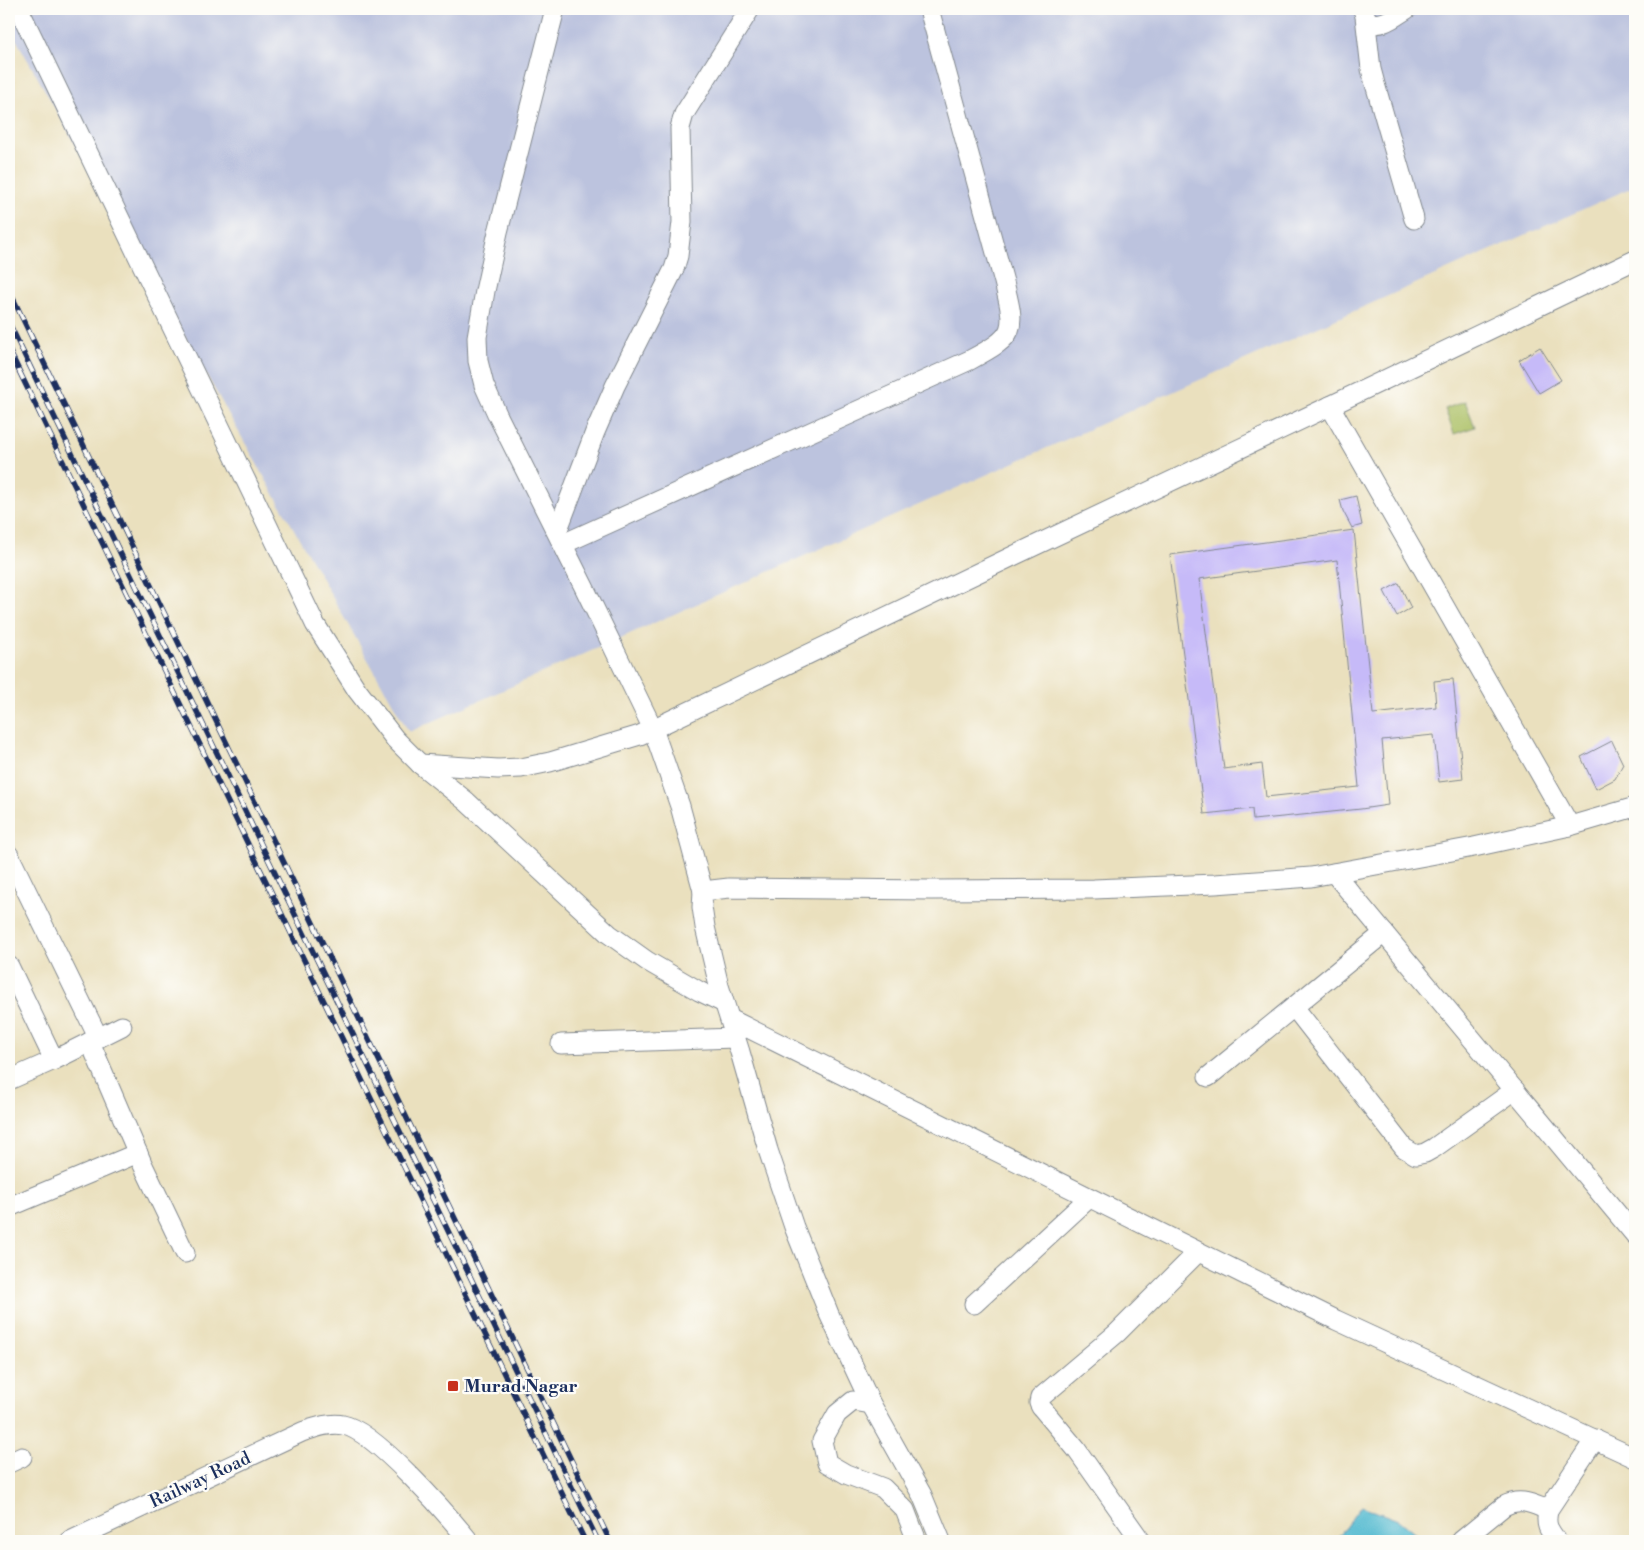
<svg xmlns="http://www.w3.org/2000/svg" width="1644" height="1550" font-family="'Libre Bodoni',serif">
	<rect width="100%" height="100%" fill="#fdfcf7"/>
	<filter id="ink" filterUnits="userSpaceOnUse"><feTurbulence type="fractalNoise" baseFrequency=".02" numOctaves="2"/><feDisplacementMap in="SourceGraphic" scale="10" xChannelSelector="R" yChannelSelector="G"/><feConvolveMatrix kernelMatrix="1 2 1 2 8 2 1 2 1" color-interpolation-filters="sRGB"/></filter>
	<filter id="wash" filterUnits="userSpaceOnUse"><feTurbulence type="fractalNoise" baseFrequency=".0096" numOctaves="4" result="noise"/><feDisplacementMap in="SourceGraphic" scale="20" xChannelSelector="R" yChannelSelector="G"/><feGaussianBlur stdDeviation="1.12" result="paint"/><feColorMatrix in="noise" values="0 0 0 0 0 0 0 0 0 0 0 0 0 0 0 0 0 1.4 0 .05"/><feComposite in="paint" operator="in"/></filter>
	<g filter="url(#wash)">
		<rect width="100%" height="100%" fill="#eae0be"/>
		<path fill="#bcc3de" d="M9,9H1635V186L409,732L9,27Z"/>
		<path fill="#aabf63" stroke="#627760" d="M1465,401L1475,427L1454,434L1445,409Z"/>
		<path fill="#52bad0" stroke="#367497" d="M1361,1506L1398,1520L1418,1536L1419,1541H1335Z"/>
		<g id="blocks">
			<g fill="#c6baf8" fill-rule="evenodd">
				<path d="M1540,347L1561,380L1539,393L1519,360Z"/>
				<path d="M1356,496L1362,525L1352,528L1343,511L1340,500Z"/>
				<path d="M1354,530L1373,714L1436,707L1434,681L1453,679L1463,779L1439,782L1434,735L1382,740L1388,805L1361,809L1253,820L1252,809L1204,814L1170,555ZM1337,560L1359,787L1266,797L1262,764L1224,769L1199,579Z"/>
				<path d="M1399,583L1411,608L1397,616L1384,591Z"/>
				<path d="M1612,741L1623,764L1615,779L1596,789L1581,757Z"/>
			</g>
		</g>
	</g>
	<g filter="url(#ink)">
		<use href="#blocks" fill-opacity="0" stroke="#82888e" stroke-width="1"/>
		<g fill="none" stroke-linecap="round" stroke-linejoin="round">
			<g stroke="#82888e" stroke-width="21">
				<g id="minor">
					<path d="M19,9L315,624L357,690L395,739L420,764L466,801L609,934L647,961L699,991L724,1003"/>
					<path d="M555,9L498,232L485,291L477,337L478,361L484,385L498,416L584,587L653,729L680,806L703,891"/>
					<path d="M1363,10L1368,22C1383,28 1395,16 1407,9"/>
					<path d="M1365,16L1371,69L1375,84L1414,219"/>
					<path d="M1330,406L1570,826"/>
					<path d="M557,532L595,432L615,386L674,269L678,256L682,222L680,128L684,114L750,9"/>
					<path d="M563,544L970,360C1017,335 1016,331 1004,282L929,9"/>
					<path d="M420,764L498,769L521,768L550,762L640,735L1015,555L1330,406L1635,260"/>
					<path d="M9,855L98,1037"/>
					<path d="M1334,873L1635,1235"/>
					<path d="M9,966L54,1060"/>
					<path d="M1294,1007L1404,1148L1416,1155L1425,1153L1434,1148L1515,1090"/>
					<path d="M730,1019L1336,1320L1635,1458"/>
					<path d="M90,1042L142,1163L185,1253"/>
					<path d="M561,1044L735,1038"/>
					<path d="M1208,1077L1384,933"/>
					<path d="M9,1080L54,1060L122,1026"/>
					<path d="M9,1207L138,1153"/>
					<path d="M974,1304L1089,1198"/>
					<path d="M871,1404L853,1401L837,1414L822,1441L827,1463L846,1474L883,1488L905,1510L917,1541"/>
					<path d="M9,1463L22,1457"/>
					<path d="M70,1541L302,1432C314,1428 330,1422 343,1425C374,1430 448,1515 469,1541"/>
					<path d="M941,1541L922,1495L871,1404L829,1314L794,1227L768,1150L740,1052L719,986L705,927L702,907L703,891L729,888L931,890L1094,889L1215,884L1311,877L1474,847L1570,826L1635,807"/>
					<path d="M1141,1541L1076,1449L1041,1407L1039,1403L1040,1398L1117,1333L1198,1252"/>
					<path d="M1461,1541L1504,1506C1520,1497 1532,1504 1548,1510"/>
					<path d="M1557,1541C1548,1529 1545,1525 1548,1510L1595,1439"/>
				</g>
			</g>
			<use href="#minor" stroke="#fff" stroke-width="19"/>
			<g stroke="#1b2f5e" stroke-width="5.5">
				<g id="rail">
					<path d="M9,290L610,1541"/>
					<path d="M9,323L598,1541"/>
					<path d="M9,350L585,1541"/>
				</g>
			</g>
			<use href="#rail" stroke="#fdfcf7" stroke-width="4" stroke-dasharray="11" stroke-linecap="butt"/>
		</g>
	</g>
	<rect fill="#c8321e" stroke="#fdfcf7" stroke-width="2" x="447" y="1380" width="12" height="12" rx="2.5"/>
	<g text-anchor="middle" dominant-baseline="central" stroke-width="4.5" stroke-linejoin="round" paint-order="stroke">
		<g font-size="18" font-weight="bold" fill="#1b2f5e" stroke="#fdfcf7" text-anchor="start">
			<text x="464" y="1386">Murad Nagar</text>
		</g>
		<g font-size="18" fill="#1b2f5e" stroke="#fdfcf7">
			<text transform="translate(200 1480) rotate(-25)">Railway Road</text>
		</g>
	</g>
	<rect width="1644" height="1550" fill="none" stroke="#fdfcf7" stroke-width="30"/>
</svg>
